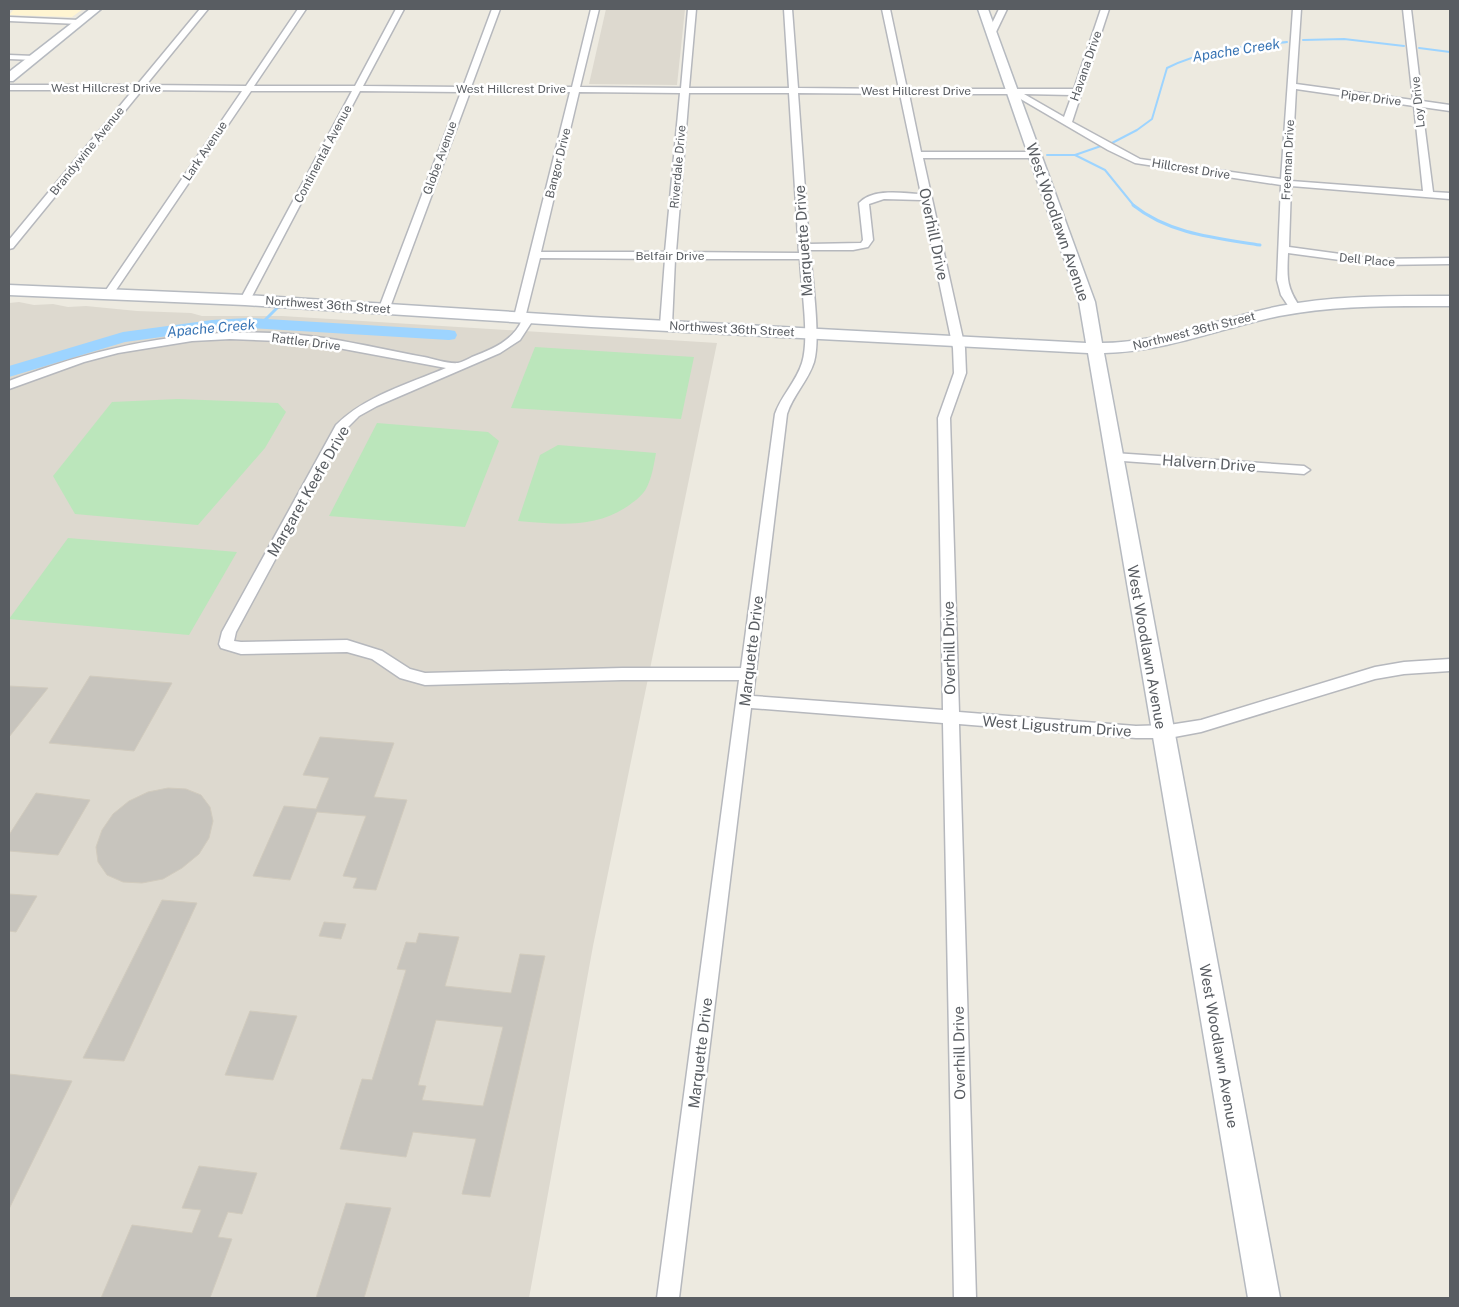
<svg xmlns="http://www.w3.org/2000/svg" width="1459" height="1307" font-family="'Public Sans',sans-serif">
	<rect width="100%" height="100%" fill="#edeae0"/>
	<path fill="#fff5d2" d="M14,9H83L72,17L9,15Z"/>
	<g fill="#ddd9cf">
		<path d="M606,9H685L677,85L589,84Z"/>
		<path d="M19,302L34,305L53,304L68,307L86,306L137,311L191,313L202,316H282L717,343L593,946L529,1298H9V303Z"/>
	</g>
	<g fill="#bbe6bb">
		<path d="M535,347L694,357L681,419L511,408Z"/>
		<path d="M178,399L278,403L286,412L265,448L198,525L75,514L53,476L112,402Z"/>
		<path d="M377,423L488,432L499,441L465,527L329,516Z"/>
		<path d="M558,445L656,453C654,464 652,477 647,487C643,495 635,501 628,506C594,529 557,524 518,521L540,455Z"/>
		<path d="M68,538L237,552L189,635L9,619Z"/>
	</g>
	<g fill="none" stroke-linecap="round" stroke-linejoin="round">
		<g stroke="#9dd4ff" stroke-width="2">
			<path d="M1303,40L1344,39L1404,46"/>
			<path d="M1419,48L1450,52"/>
			<path d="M1112,143L1137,130L1152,119L1167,68C1205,49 1245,47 1287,42"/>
			<path d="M1047,155H1075L1101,146"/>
			<path d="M1075,155L1105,170L1135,207"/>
		</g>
		<g stroke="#9dd4ff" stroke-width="3">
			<path d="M1133,205C1169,234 1216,238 1260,245"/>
			<path d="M262,323L279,306"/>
		</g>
		<path fill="#9dd4ff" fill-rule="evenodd" d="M248,318L449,330L455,331L457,335L455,339L449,340L248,328L212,330L125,342L9,377V366L123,332L212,320Z"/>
	</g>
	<g fill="#c7c4bd" stroke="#d1cbbe" fill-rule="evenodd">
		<path d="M90,676L172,683L134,751L49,743Z"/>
		<path d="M9,686L48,688L9,737Z"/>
		<path d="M320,737L394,743L374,797L407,800L376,890L353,888L357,878L343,876L366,816L317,812L290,880L253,876L284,806L316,809L329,778L303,775Z"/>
		<path d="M168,788L186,789L201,795L210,807L213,821L209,838L199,854L182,868L163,879L142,883L123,882L107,875L98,862L96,847L102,830L113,814L129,801L148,792Z"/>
		<path d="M36,793L90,800L58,855L9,851V835Z"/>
		<path d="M9,894L37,896L16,932L9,931Z"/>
		<path d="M162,900L197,903L124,1061L83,1058Z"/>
		<path d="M324,922L346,924L341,939L319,936Z"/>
		<path d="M419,933L459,937L445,986L511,993L520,954L545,956L490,1197L462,1194L476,1139L413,1132L406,1157L340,1149L362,1079L372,1080L406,970L397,969L406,942L416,943ZM436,1020L503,1027L483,1106L422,1100L426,1086L418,1085Z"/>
		<path d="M250,1011L297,1016L273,1080L225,1075Z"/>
		<path d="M9,1074L72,1081L9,1209Z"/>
		<path d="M199,1166L257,1173L242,1214L228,1212L218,1237L232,1239L210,1298H101L132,1225L192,1233L201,1210L182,1208Z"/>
		<path d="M346,1203L391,1208L364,1298H316Z"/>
	</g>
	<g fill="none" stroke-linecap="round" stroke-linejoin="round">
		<g stroke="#b6b8bd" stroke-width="3">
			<g id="street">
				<path d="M200,9H208L146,85L246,86L298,9H306L254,86H355L396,9H404L363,86L463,87L492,9H500L471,87H572L591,9H599L580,87L681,88L688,9H696L689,88H789L784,9H792L798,88L899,89L882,9H890L907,89H1074L1101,9H1109L1072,122L1140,159L1281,179L1293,9H1301L1296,84L1413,100L1403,9H1411L1422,101L1450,105V111L1422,107L1433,192L1450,193V199L1291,186L1289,247L1377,259L1450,258V264L1377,265L1288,253C1287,277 1286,288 1301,308L1295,311L1291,310L1281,295L1277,280L1281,185L1135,163L1108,150L1012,94H909L921,152H1036L1041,155L1036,158H923L965,348L966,373L950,418L959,712L1136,726L1169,725L1201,720L1375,667L1404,662L1450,659V671L1404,674L1375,679L1201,732L1169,738H1136L959,724L976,1298H954L943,723L751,708L679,1298H657L739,680H622L425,685L400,678L372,659L347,652L241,654L221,648L219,644L222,632L336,425C365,396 408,384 446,368L306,342L230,339L192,341L118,353L84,362L9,389V381C110,342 216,322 324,338C358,343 391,351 424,357C434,359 448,364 458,363C462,362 468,359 472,357C492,349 513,341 522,320L516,319L514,317L570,92H470L389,310L385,311L379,308L461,92L360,91L249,302L245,303L240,300L352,91H251L114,293L109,296L104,293L242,91L142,90L13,248L9,249V240L133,90H9V85H137ZM1296,89L1414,106L1423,191L1291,181ZM579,92L680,93L665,252H541ZM689,93H789L799,253L676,252ZM798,93L900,94L921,194C902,193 873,188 859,203L863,240L861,243L809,244ZM1024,94L1072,95L1064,117ZM884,199L922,200L953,348L954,373L938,418L943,710L753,696L787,414C793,395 808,381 814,362C821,337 812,279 810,250H853L868,247L873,240L869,204ZM540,258L665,259L660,325L666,328L672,325L675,259H800C801,287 810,338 802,363C796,382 781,396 775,414L741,668H622L425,673L410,669L382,651L347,640L241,642L234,641L236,632L345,430L359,416L377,406L500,353L520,340L535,317L533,315L526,314Z"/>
				<path d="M999,9H1007L995,34H989L988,32Z"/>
				<path d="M9,17L79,20L83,22L79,24L9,21Z"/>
				<path d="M9,55L34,56L38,58L34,60L9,59Z"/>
				<path d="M1114,453L1304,466L1310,470L1304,474L1109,460L1108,457Z"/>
			</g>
		</g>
		<g stroke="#b6bac0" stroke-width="3">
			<g id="secondary">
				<path d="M90,9H101L13,81H9V72Z"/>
				<path d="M978,9H988L1095,302L1102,343C1164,342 1220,318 1280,306C1336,295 1394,296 1450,296V306C1393,306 1335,305 1279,316C1220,328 1165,352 1104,353L1280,1298H1248L1088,353L591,327L245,305L9,295V285L245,295L591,317L1086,343L1079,302Z"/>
			</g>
		</g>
		<use href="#street" fill="#fff" fill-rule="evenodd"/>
		<use href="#secondary" fill="#fff" fill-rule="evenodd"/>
	</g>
	<g text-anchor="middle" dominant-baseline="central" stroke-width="5" stroke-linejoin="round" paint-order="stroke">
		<g font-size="12" fill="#595d62" stroke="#fff">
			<text transform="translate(1086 66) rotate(-71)">Havana Drive</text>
			<text x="106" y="88">West Hillcrest Drive</text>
			<text x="511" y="89">West Hillcrest Drive</text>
			<text x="916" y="91">West Hillcrest Drive</text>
			<text transform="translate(1371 98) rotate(7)">Piper Drive</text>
			<text transform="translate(1418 102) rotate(-96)">Loy Drive</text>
			<text transform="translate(87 151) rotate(-51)">Brandywine Avenue</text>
			<text transform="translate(205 151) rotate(-56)">Lark Avenue</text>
			<text transform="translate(323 154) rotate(-62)">Continental Avenue</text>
			<text transform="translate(440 158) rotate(-70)">Globe Avenue</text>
			<text transform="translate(1288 160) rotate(-87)">Freeman Drive</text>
			<text transform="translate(558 163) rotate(-76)">Bangor Drive</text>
			<text transform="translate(678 167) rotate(-85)">Riverdale Drive</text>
			<text transform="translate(1191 169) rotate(9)">Hillcrest Drive</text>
			<text x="670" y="256">Belfair Drive</text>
			<text transform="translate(1367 260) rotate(5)">Dell Place</text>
			<text transform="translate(328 305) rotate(4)">Northwest 36th Street</text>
			<text transform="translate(732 329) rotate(3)">Northwest 36th Street</text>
			<text transform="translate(1194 331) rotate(-14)">Northwest 36th Street</text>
			<text transform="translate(306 342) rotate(7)">Rattler Drive</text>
		</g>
		<g font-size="14" font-style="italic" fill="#3874b4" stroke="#fff">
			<text transform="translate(1236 50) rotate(-9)">Apache Creek</text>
			<text transform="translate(211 328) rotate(-5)">Apache Creek</text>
		</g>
		<g font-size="15" fill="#595d62" stroke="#fff">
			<text transform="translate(1058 222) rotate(71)">West Woodlawn Avenue</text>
			<text transform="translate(934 234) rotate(78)">Overhill Drive</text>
			<text transform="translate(803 241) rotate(-94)">Marquette Drive</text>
			<text transform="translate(1209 463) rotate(4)">Halvern Drive</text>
			<text transform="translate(308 491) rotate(-60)">Margaret Keefe Drive</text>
			<text transform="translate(1147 647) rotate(80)">West Woodlawn Avenue</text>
			<text transform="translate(949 648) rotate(-91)">Overhill Drive</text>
			<text transform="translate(751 651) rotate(-83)">Marquette Drive</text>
			<text transform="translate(1057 726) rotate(4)">West Ligustrum Drive</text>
			<text transform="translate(1219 1046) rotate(80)">West Woodlawn Avenue</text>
			<text transform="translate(700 1053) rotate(-83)">Marquette Drive</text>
			<text transform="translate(959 1053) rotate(-91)">Overhill Drive</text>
		</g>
	</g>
	<rect width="1459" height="1307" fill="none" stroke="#595d62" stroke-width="20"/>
</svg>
